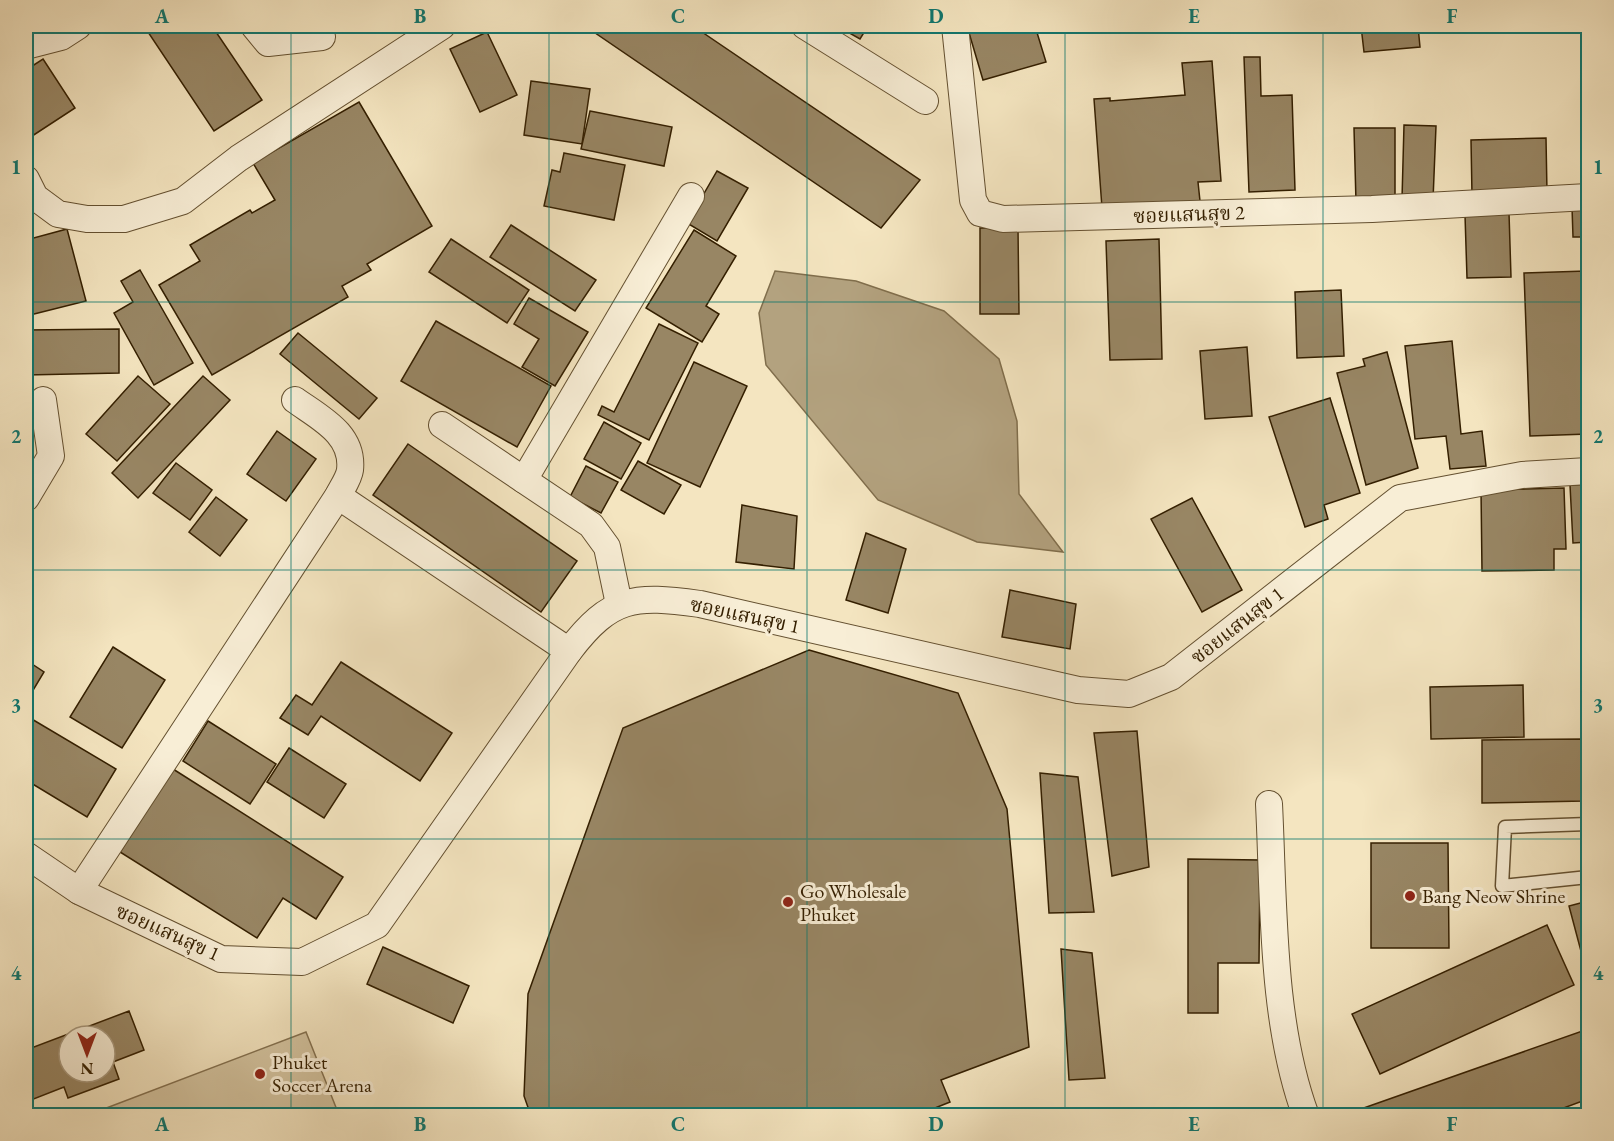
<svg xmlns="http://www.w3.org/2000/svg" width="1614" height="1141" font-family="'EB Garamond','Noto Serif Thai',serif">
	<rect width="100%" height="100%" fill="#f4e5c0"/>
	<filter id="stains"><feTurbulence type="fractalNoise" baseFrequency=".00333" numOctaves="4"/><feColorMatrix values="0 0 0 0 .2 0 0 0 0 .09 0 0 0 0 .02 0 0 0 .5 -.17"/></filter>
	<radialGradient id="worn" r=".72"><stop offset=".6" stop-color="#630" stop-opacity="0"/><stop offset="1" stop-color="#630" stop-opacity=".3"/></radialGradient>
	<path fill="#d3c39f" stroke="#847150" stroke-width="1.5" d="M306,1032L339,1115H88Z"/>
	<path fill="#b3a27f" stroke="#806e4c" stroke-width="1.5" d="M775,271L856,281L944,311L999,359L1017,421L1019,494L1063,552L977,542L878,500L766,365L759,313Z"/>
	<g fill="#988664" stroke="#341f00" stroke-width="1.5" fill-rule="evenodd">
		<path d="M144,26H212L262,100L214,131Z"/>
		<path d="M585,26H693L920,180L881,228Z"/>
		<path d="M837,26H868L860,39Z"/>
		<path d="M967,26H1035L1046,62L983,80Z"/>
		<path d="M1361,26H1418L1420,47L1364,52Z"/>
		<path d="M487,32L517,95L480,112L450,49Z"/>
		<path d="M1244,57H1260L1261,96L1292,95L1295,190L1249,192Z"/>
		<path d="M43,59L75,108L26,140V70Z"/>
		<path d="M1212,61L1221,181L1198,182L1200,201L1102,208L1094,99L1110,98V101L1185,95L1182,63Z"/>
		<path d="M531,81L590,89L582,144L524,135Z"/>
		<path d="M359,102L432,226L367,264L371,270L342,286L348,297L212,375L159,285L200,261L190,245L250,210L252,213L275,200L253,163Z"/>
		<path d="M590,111L672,127L664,166L581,149Z"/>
		<path d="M1404,125L1436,126L1433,200L1402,199Z"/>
		<path d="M1354,128H1395V201L1356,202Z"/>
		<path d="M1546,138L1547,193L1472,195L1471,140Z"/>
		<path d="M564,153L625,165L614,220L544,206L552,170L560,172Z"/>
		<path d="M717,171L748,188L717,241L687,223Z"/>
		<path d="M1588,206V237H1573L1572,207Z"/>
		<path d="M1509,213L1511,277L1467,278L1465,215Z"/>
		<path d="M511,225L596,280L575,311L490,257Z"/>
		<path d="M980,228H1018L1019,314H980Z"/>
		<path d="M67,229L86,301L26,316V240Z"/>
		<path d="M694,230L736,256L706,306L719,314L702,342L646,308Z"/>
		<path d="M451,239L529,290L507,323L429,272Z"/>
		<path d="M1159,239L1162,359L1110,360L1106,241Z"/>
		<path d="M140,270L193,363L154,385L114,313L133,302L121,281Z"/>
		<path d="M1586,271L1588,434L1530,436L1524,273Z"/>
		<path d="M1341,290L1344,356L1297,358L1295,292Z"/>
		<path d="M529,298L588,332L555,386L522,367L539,339L514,324Z"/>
		<path d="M436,321L551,386L517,447L401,381Z"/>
		<path d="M659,324L698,343L649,440L598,415L602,406L614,412Z"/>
		<path d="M119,329V373L26,375V330Z"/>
		<path d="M298,333L377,398L359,419L280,354Z"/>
		<path d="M1452,341L1461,434L1482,431L1486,466L1450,469L1446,436L1415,439L1405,346Z"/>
		<path d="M1247,347L1252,416L1205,419L1200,351Z"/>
		<path d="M1387,352L1418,468L1366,485L1337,373L1365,366L1363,359Z"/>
		<path d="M694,362L747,386L700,487L647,463Z"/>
		<path d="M138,376L170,404L117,461L86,434Z"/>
		<path d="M203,376L230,400L138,498L112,473Z"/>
		<path d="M1330,398L1360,493L1324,505L1328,519L1305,527L1269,417Z"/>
		<path d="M604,422L641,443L621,479L584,459Z"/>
		<path d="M277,431L316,459L286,501L247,474Z"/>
		<path d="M408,444L577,561L541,612L373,495Z"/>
		<path d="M638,461L681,485L664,514L621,490Z"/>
		<path d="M176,463L212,490L190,520L153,493Z"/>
		<path d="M586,466L618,482L601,513L570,497Z"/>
		<path d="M1588,484V542L1573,543L1570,485Z"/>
		<path d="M1564,488L1566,549H1554V570L1482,571L1481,490Z"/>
		<path d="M216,497L247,520L220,556L189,532Z"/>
		<path d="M1192,498L1242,590L1202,612L1151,519Z"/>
		<path d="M742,505L797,516L794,569L736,562Z"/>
		<path d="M866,533L906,549L888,613L846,600Z"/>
		<path d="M1010,590L1076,604L1070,649L1002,637Z"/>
		<path d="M113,647L165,680L122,748L70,717Z"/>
		<path d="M809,650L958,693L1007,809L1029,1047L941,1080L950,1102L915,1116H531L524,1096L528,994L623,728Z"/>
		<path d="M26,660L44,672L26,702Z"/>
		<path d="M341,662L452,733L420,781L321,716L308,735L280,718L296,695L312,705Z"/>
		<path d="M1523,685L1524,737L1431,739L1430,687Z"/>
		<path d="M30,718L116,769L87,817L26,780V726Z"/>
		<path d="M208,721L276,764L250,804L183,761Z"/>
		<path d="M1137,731L1149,867L1112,876L1094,733Z"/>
		<path d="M1583,739L1584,801L1482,803V740Z"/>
		<path d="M289,748L346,784L324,818L267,782Z"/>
		<path d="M173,769L343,877L316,919L283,898L257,938L120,852Z"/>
		<path d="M1040,773L1078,777L1094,912L1049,913Z"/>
		<path d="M1371,843H1448L1449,948H1371Z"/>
		<path d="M1188,859L1260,860L1259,963H1218V1013H1188Z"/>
		<path d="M1588,901V953L1582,955L1569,906Z"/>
		<path d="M1547,925L1574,985L1380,1074L1352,1014Z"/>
		<path d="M383,947L469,986L453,1023L367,984Z"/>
		<path d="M1061,949L1092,953L1105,1078L1069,1080Z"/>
		<path d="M129,1011L144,1050L113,1062L119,1079L68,1098L64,1087L26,1102V1050ZM69,1036H105V1072H69Z"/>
		<path d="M1588,1029V1099L1542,1116H1341Z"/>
	</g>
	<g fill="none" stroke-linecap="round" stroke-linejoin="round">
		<g stroke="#645030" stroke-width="15">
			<path id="lane" d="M1588,824L1505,827L1502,886L1588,877"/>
		</g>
		<g stroke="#645030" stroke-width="28">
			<g id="street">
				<path d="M254,26L268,43L322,37"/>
				<path d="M805,26L925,101"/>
				<path d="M955,26L973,200L980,213L1003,219L1372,209L1588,197"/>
				<path d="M26,46L61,37L78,26"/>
				<path d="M26,179L35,197L58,214L87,219H124L183,201L239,158L442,26"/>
				<path d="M442,425L591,525L607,547L619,604"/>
				<path d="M524,480L691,196"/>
				<path d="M338,496L569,651"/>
				<path d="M26,498L51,456L43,400"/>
				<path d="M1269,804C1274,903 1271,1022 1306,1116"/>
				<path d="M26,855L79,891L221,959L302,962L377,925L569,651C611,596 634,595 700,604L1078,690L1129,694L1171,677L1400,498L1522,475L1588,471"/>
				<path d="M79,891L338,496C342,488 349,478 350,470C354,434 320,418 295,400"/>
			</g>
		</g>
		<use href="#lane" stroke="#f8eed6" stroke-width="12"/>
		<use href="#street" stroke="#f8eed6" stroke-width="26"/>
	</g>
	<path fill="none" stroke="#0f766e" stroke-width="1.5" stroke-opacity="0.55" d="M291,26V1116M549,26V1116M807,26V1116M1065,26V1116M1323,26V1116M26,302H1588M26,570H1588M26,839H1588"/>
	<g fill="#8f2418" stroke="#f8eed6" stroke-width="2">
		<circle cx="1410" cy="896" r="6"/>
		<circle cx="788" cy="902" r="6"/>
		<circle cx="260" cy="1074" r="6"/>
	</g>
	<g text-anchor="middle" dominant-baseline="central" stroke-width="6" stroke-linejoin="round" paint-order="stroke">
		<g font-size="20" fill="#341f00" stroke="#f8eed6">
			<text transform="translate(1189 214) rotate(-2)">ซอยแสนสุข 2</text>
			<text transform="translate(745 615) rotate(12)">ซอยแสนสุข 1</text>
			<text transform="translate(1237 625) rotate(-38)">ซอยแสนสุข 1</text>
			<text transform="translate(168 932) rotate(24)">ซอยแสนสุข 1</text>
		</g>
		<g font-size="20" fill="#341f00" stroke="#f8eed6" text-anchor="start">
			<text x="800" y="891">Go Wholesale<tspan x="800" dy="23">Phuket</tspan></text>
			<text x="1422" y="896">Bang Neow Shrine</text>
			<text x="272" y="1062">Phuket<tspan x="272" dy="23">Soccer Arena</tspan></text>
		</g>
	</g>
	<rect width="1614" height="1141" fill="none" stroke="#f4e5c0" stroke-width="66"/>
	<g transform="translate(87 1054) rotate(180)"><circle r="28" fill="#f8eed6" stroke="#aa9b80" stroke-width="1.5"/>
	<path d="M0-4.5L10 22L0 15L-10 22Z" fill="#8f2418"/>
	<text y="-9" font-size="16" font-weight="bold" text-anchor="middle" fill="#341f00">N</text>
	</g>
	<rect x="33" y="33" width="1548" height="1075" fill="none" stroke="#0f766e" stroke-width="2"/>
	<g font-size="20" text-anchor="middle" font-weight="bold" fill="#0f766e">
		<text x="162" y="23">A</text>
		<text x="420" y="23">B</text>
		<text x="678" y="23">C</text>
		<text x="936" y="23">D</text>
		<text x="1194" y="23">E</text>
		<text x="1452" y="23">F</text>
		<text x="16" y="174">1</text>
		<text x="1598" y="174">1</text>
		<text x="16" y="443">2</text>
		<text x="1598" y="443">2</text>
		<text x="16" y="712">3</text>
		<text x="1598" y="712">3</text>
		<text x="16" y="980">4</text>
		<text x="1598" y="980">4</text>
		<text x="162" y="1131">A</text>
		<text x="420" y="1131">B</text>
		<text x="678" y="1131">C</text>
		<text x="936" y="1131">D</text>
		<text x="1194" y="1131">E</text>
		<text x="1452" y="1131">F</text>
	</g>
	<rect width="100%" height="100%" filter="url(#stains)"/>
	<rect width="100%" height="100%" fill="url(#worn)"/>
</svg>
